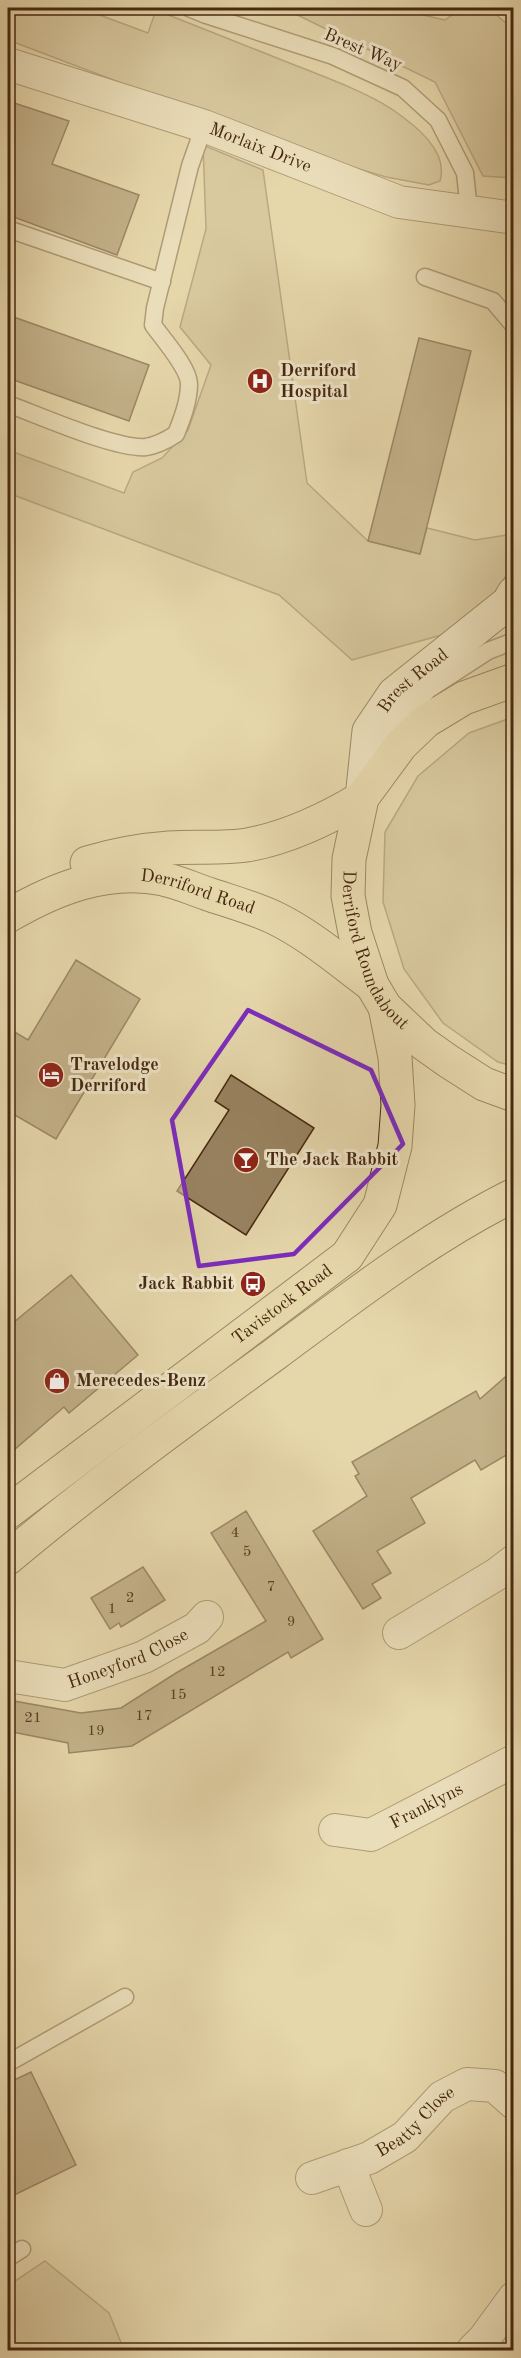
<svg xmlns="http://www.w3.org/2000/svg" width="521" height="2358" font-family="'Old Standard TT',serif">
	<rect width="100%" height="100%" fill="#e6d7ac"/>
	<filter id="stains"><feTurbulence type="fractalNoise" baseFrequency=".00333" numOctaves="4"/><feColorMatrix values="0 0 0 0 .2 0 0 0 0 .09 0 0 0 0 .02 0 0 0 .5 -.17"/></filter>
	<radialGradient id="worn" r=".72"><stop offset=".6" stop-color="#630" stop-opacity="0"/><stop offset="1" stop-color="#630" stop-opacity=".3"/></radialGradient>
	<g fill="#cbb991" stroke="#887050" stroke-width="1.5">
		<path d="M8,8H81L148,33L156,10C203,29 250,47 297,66C325,77 368,93 393,110C415,125 449,151 440,181L429,185L386,177L303,152L8,40Z"/>
		<path d="M283,8H391L445,20L462,8H488L513,29V178L483,176L435,82Z"/>
		<path d="M203,145L263,170L307,483L368,541L420,554L427,528L475,540L513,534V565L492,597L456,631L352,660L279,595L8,493V450L124,493L133,472L162,458L188,430L211,365L180,327L206,229Z"/>
		<path d="M513,717H514L513,1066L498,1062L443,1023L404,969L383,902L385,832L418,776L469,733Z"/>
		<path d="M45,2261L109,2313L124,2350H8V2286Z"/>
	</g>
	<g fill="#998361" stroke="#462810" stroke-width="1.5">
		<path d="M8,101L69,121L52,164L139,195L117,255L8,215Z"/>
		<path d="M8,315L149,365L129,421L8,378Z"/>
		<path d="M419,338L471,351L420,554L368,541Z"/>
		<path d="M76,960L140,999L56,1139L8,1111V1028L28,1040Z"/>
		<path d="M231,1075L314,1128L246,1235L177,1191L229,1110L215,1101Z"/>
		<path d="M71,1275L138,1355L69,1413L64,1407L8,1455V1327Z"/>
		<path d="M513,1370V1451L481,1470L475,1460L411,1498L425,1523L377,1551L391,1573L372,1584L381,1598L363,1609L313,1531L367,1496L355,1476L359,1474L352,1462L476,1391L480,1399Z"/>
		<path d="M246,1511L323,1639L291,1658L288,1652L132,1746L69,1753L68,1743L12,1732L13,1727L8,1726V1700L81,1713L121,1708L176,1673L266,1621L211,1533Z"/>
		<path d="M143,1567L165,1600L121,1627L119,1623L110,1629L91,1598Z"/>
		<path d="M31,2072L76,2165L8,2198V2083Z"/>
	</g>
	<g fill="none" stroke-linecap="round" stroke-linejoin="round">
		<g stroke="#6e5437" stroke-width="19">
			<g id="lane">
				<path d="M189,8L206,15L333,56L403,88L438,120L465,173L469,210"/>
				<path d="M8,229L162,282"/>
				<path d="M425,277L493,301L514,326"/>
				<path d="M8,404C38,415 117,450 146,447C158,445 167,440 176,434C182,419 189,401 189,384C189,368 163,339 153,325L155,308L190,166L204,126"/>
				<path d="M382,744L428,690L488,651L514,641"/>
				<path d="M8,2063L125,1997"/>
				<path d="M8,2258L22,2249"/>
			</g>
		</g>
		<g stroke="#6e5437" stroke-width="34">
			<g id="street">
				<path id="s1" d="M8,64L204,126L399,202L514,218"/>
				<path d="M399,1633L497,1574L514,1561"/>
				<path id="s2" d="M8,1676L65,1685L144,1657L197,1628L207,1617"/>
				<path id="s3" d="M335,1830L371,1835L514,1761"/>
				<path d="M348,2165L366,2210"/>
				<path id="s4" d="M312,2178L369,2158L405,2137L442,2097L467,2084L495,2086L514,2103"/>
				<path d="M473,2350L484,2339L514,2298"/>
			</g>
		</g>
		<g stroke="#462810" stroke-width="35">
			<g id="secondary">
				<path id="s5" d="M362,798L369,731L394,694L508,603L514,593"/>
			</g>
		</g>
		<g stroke="#462810" stroke-width="35">
			<g id="primary">
				<path d="M87,863C114,855 141,850 169,848C195,846 221,849 247,845C287,838 327,819 362,798"/>
				<path id="s6" d="M8,916C54,889 108,867 163,879C179,882 195,890 211,895C232,902 254,908 275,918C310,935 341,962 372,985"/>
			</g>
		</g>
		<g stroke="#462810" stroke-width="35">
			<g id="highway">
				<path id="s7" d="M514,680L464,698L426,721L401,745L362,798L349,859L348,896L355,933L372,985L385,1007L424,1044L448,1061L484,1084L514,1095"/>
				<path id="s8" d="M8,1512L347,1256L380,1205L395,1146L398,1105L395,1057L385,1007"/>
				<path d="M8,1558C94,1486 184,1420 275,1354C352,1297 428,1238 514,1195"/>
			</g>
		</g>
		<use href="#lane" stroke="#efe5c9" stroke-width="16"/>
		<use href="#street" stroke="#efe5c9" stroke-width="32"/>
		<use href="#secondary" stroke="#efe5c9" stroke-width="33"/>
		<use href="#primary" stroke="#e6d7ac" stroke-width="33"/>
		<use href="#highway" stroke="#e6d7ac" stroke-width="33"/>
	</g>
	<path d="M0 0H521V2358H0ZM248,1010L371,1070L403,1144L294,1254L199,1266L172,1120Z" fill="#e6d7ac" fill-opacity=".55" fill-rule="evenodd"/>
	<path fill="none" stroke="#7b2cbf" stroke-width="4.5" stroke-linejoin="round" d="M248,1010L371,1070L403,1144L294,1254L199,1266L172,1120Z"/>
	<defs>
		<g id="hospital-disc" transform="scale(1.35)"><circle r="9.5" fill="#8f2418" stroke="#efe5c9"/><path d="M-5-5h3v3.5h4V-5h3V5h-3V1.5h-4V5h-3Z" fill="#fff"/></g>
		<g id="hotel-disc" transform="scale(1.35)"><circle r="9.5" fill="#8f2418" stroke="#efe5c9"/><path d="M-6-4.5h1.5V1H6V5H4.5V3h-9V5H-6ZM-4 0a1.8 1.8 0 1 1 3.6 0ZM.5 0V-2.5h3Q6-2.5 6 0Z" fill="#fff"/></g>
		<g id="bar-disc" transform="scale(1.35)"><circle r="9.5" fill="#8f2418" stroke="#efe5c9"/><path d="M-6-5H6L.8 .8V4.5H3.5V6h-7V4.5H-.8V.8Z" fill="#fff"/></g>
		<g id="bus-disc" transform="scale(1.35)"><circle r="9.5" fill="#8f2418" stroke="#efe5c9"/><path d="M-5-6H5V4H4V6H2V4H-2V6H-4V4H-5ZM-3.5-4V0h7V-4ZM-3.5 1.2v1.5H-2V1.2ZM2 1.2v1.5H3.5V1.2Z" fill="#fff"/></g>
		<g id="shop-disc" transform="scale(1.35)"><circle r="9.5" fill="#8f2418" stroke="#efe5c9"/><path d="M-5-2.5h2.3a2.7 3.5 0 0 1 5.4 0H5L5.5 6h-11ZM-1.5-2.5h3a1.5 2.3 0 0 0-3 0Z" fill="#fff"/></g>
	</defs>
	<g fill-rule="evenodd">
		<use href="#hospital-disc" x="260" y="381"/>
		<use href="#hotel-disc" x="51" y="1075"/>
		<use href="#bar-disc" x="246" y="1160"/>
		<use href="#bus-disc" x="253" y="1284"/>
		<use href="#shop-disc" x="57" y="1381"/>
	</g>
	<g text-anchor="middle" dominant-baseline="central" stroke-width="6" stroke-linejoin="round" paint-order="stroke">
		<g font-size="15" fill="#5b3f24">
			<text x="235" y="1533">4</text>
			<text x="247" y="1552">5</text>
			<text x="271" y="1587">7</text>
			<text x="130" y="1598">2</text>
			<text x="112" y="1609">1</text>
			<text x="291" y="1622">9</text>
			<text x="217" y="1672">12</text>
			<text x="178" y="1695">15</text>
			<text x="144" y="1716">17</text>
			<text x="33" y="1718">21</text>
			<text x="96" y="1731">19</text>
		</g>
		<g font-size="18" fill="#462810" stroke="#efe5c9">
			<text transform="translate(363 50) rotate(23)">Brest Way</text>
			<text stroke="none"><textPath href="#s1" startOffset="266">Morlaix Drive</textPath></text>
			<text stroke="none"><textPath href="#s5" startOffset="135">Brest Road</textPath></text>
			<text stroke="none"><textPath href="#s6" startOffset="200">Derriford Road</textPath></text>
			<text stroke="none"><textPath href="#s7" startOffset="358">Derriford Roundabout</textPath></text>
			<text stroke="none"><textPath href="#s8" startOffset="344">Tavistock Road</textPath></text>
			<text stroke="none"><textPath href="#s2" startOffset="126">Honeyford Close</textPath></text>
			<text stroke="none"><textPath href="#s3" startOffset="99">Franklyns</textPath></text>
			<text stroke="none"><textPath href="#s4" startOffset="120">Beatty Close</textPath></text>
		</g>
		<g font-size="18" font-weight="bold" fill="#462810" stroke="#efe5c9" text-anchor="start">
			<text x="280" y="371">Derriford<tspan x="280" dy="21">Hospital</tspan></text>
			<text x="70" y="1065">Travelodge<tspan x="70" dy="21">Derriford</tspan></text>
			<text x="266" y="1160">The Jack Rabbit</text>
			<text x="234" y="1284" text-anchor="end">Jack Rabbit</text>
			<text x="76" y="1381">Merecedes-Benz</text>
		</g>
	</g>
	<rect width="521" height="2358" fill="none" stroke="#e6d7ac" stroke-width="30"/>
	<rect x="9" y="9" width="503" height="2340" fill="none" stroke="#462810" stroke-width="3"/>
	<rect x="15" y="15" width="491" height="2328" fill="none" stroke="#462810" stroke-width="1.5"/>
	<rect width="100%" height="100%" filter="url(#stains)"/>
	<rect width="100%" height="100%" fill="url(#worn)"/>
</svg>
